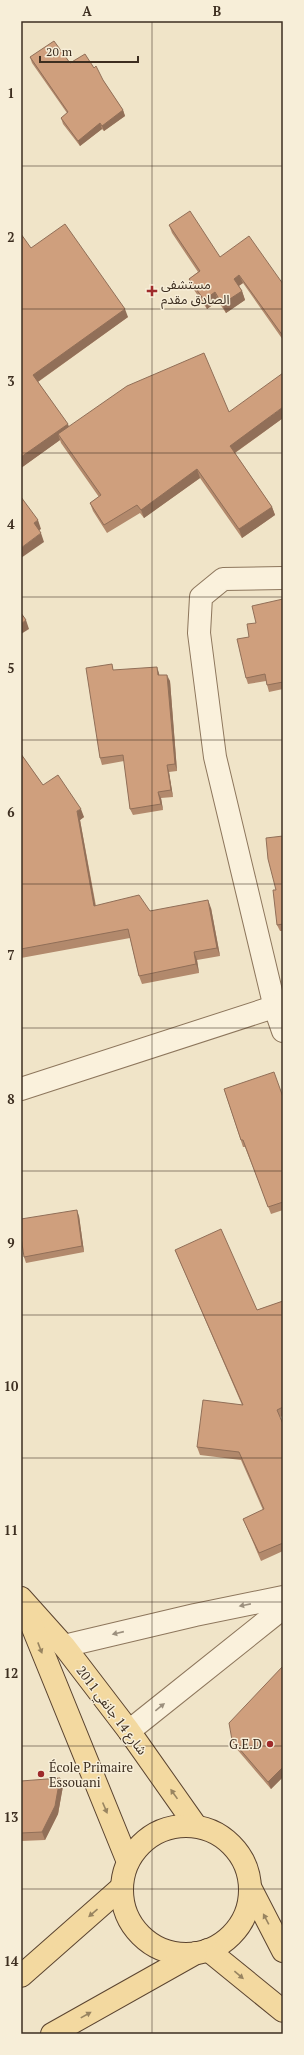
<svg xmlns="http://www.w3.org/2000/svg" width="304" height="2055" font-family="'PT Serif','Noto Sans Arabic',serif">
	<rect width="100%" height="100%" fill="#f0e4c8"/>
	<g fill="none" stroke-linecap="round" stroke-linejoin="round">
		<g stroke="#8d765c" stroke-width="24">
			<g id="minor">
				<path d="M283,578L223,579L201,597L199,633L215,757L275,1008L283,1031"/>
				<path d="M21,1089L283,1004"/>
				<path d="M64,1646L195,1615L283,1597"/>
				<path d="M129,1731L283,1608"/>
			</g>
		</g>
		<g stroke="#5b4430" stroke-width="24">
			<g id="major">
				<path d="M21,1598L64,1646L129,1731L196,1826"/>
				<path d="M26,1611L128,1862"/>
				<circle cx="186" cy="1890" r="64"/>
				<path d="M250,1887L283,1951"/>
				<path d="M208,1950L283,2011"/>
				<path d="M21,1976L122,1887"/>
				<path d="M52,2034L196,1953"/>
			</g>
		</g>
		<use href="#minor" stroke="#faf1dc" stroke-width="22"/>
		<use href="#major" stroke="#f3d9a0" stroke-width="22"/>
	</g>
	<g fill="#b2896c">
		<path d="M30,57L70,63L103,80L123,110L125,116L104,131L102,129L80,146L63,124L61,118L67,113L32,63Z"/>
		<path d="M169,225L220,257L283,284V340L243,283L239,286L242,291L245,300L226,313L218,301L207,309L192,287L189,279L198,272L172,233Z"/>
		<path d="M31,248L128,317L38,382L69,427L229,412L283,418L235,453L272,507L275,515L242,538L200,478L144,518L140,513L107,533L93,511L90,503L99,497L61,443L60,440L21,468Z"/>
		<path d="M283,599V689L269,692L266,681L248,684L246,678L249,637L256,623Z"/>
		<path d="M114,670L159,673V675L170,681L177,771L169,772L173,797L161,798L163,810L133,815L130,809L124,761L102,765L100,758Z"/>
		<path d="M21,754L43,785L84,817L80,820L96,906L150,911L211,908L220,956L197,960L199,973L142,984L139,976L130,938L21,958Z"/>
		<path d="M283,836V931H280L277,925L276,890Z"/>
		<path d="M224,1089L283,1097V1210L271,1214L245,1147H243Z"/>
		<path d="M79,1216L84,1252L26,1263L24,1257Z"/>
		<path d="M175,1250L257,1310L283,1301V1416L280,1417L283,1424V1551L261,1561L243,1519L263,1510L241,1460L200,1455L197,1447L242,1405Z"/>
		<path d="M283,1666V1777L271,1789L235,1747L232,1740Z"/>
		<path d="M21,1781L63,1786L58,1814L45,1840L21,1841Z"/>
	</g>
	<g fill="#916f58">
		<path d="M123,110L125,116L104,131L102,126Z"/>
		<path d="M100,123L102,129L80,146L78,141Z"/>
		<path d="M239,275L243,283L237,287L234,279Z"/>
		<path d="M242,291L245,300L226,313L222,304Z"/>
		<path d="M215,292L218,301L207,309L204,300Z"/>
		<path d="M125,309L128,317L36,383L33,375Z"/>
		<path d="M283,407V418L233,454L230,446Z"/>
		<path d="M68,424L71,432L58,434L60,440L21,468V457Z"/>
		<path d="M197,469L200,478L144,518L141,510Z"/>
		<path d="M272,507L275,515L242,538L239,529Z"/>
		<path d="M38,520L41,529L37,532L34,523Z"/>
		<path d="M41,533L44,542L21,558V548Z"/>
		<path d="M26,620L29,629L21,634V624Z"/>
		<path d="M157,667L159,673L160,682L158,675Z"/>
		<path d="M167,675L170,681L177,771L175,764Z"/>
		<path d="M167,765L169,772L173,797L171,790Z"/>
		<path d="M158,792L161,798L163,810L161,804Z"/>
		<path d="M81,809L84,817L80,820L97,915L94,906L77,811Z"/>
		<path d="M208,900L211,908L220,956L217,948Z"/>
		<path d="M194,952L197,960L199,973L196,964Z"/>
		<path d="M77,1210L79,1216L84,1252L82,1246Z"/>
		<path d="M283,1767V1777L271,1789L268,1782Z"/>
		<path d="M60,1778L63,1786L58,1814L45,1840L42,1832Z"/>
	</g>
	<g fill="#cf9f7d" stroke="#916f58">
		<path d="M54,41L70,63L85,54L94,68L96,66L103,80L123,110L102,126L100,123L78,141L61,118L68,112L30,57Z"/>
		<path d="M190,211L220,257L249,236L283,284V336L239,275L234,279L242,291L222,304L215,292L204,300L189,279L200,271L169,225Z"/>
		<path d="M65,224L125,309L33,375L68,424L21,457V234L31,248Z"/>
		<path d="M204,353L229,412L283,373V407L230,446L272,507L239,529L197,469L141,510L137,505L104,525L90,503L101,495L58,434L127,386Z"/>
		<path d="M21,497L38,520L34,523L41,533L21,548Z"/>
		<path d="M283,599V682L267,685L265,674L246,678L237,639L249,637L247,624L256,623L252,606Z"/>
		<path d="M21,613L26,620L21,624Z"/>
		<path d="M112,664L113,670L157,667L158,675H167L175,764L167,765L171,790L158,792L161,804L130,809L123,755L100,758L86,668Z"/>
		<path d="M21,754L43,785L58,775L81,809L77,811L94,906L139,895L150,911L208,900L217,948L194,952L196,964L139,976L128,929L21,949Z"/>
		<path d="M283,836V924L277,925L273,890H276L268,859L266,838Z"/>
		<path d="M274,1072L283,1097V1202L268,1207L243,1140H241L224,1089Z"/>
		<path d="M77,1210L82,1246L24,1257L21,1237V1219Z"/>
		<path d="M221,1229L257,1310L283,1301V1407L277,1410L283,1424V1543L259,1553L243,1519L264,1509L239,1452L197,1447L203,1400L243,1405L175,1250Z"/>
		<path d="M283,1666V1767L268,1782L232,1740L229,1723Z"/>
		<path d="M60,1778L55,1806L42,1832L21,1833V1781Z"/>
	</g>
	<defs><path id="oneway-solid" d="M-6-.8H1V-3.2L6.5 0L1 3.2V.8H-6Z"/></defs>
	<g fill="#9c907e">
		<use href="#oneway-solid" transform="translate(245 1605) rotate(169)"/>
		<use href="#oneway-solid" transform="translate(118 1633) rotate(167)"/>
		<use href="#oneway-solid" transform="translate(160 1707) rotate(-39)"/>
	</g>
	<g fill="#988460">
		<use href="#oneway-solid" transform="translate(40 1648) rotate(69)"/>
		<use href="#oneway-solid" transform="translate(174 1794) rotate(-125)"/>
		<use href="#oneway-solid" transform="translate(105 1808) rotate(67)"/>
		<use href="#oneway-solid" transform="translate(93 1913) rotate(139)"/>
		<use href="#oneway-solid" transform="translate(266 1919) rotate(-118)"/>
		<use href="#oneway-solid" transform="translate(239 1975) rotate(40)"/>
		<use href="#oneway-solid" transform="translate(86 2015) rotate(-29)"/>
	</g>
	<path fill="none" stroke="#3d2e20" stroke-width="1" stroke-opacity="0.55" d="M152,21V2034M21,166H283M21,309H283M21,453H283M21,597H283M21,740H283M21,884H283M21,1028H283M21,1171H283M21,1315H283M21,1458H283M21,1602H283M21,1746H283M21,1889H283"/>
	<g fill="#9e2a2b" stroke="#f7eed8" stroke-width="1.5">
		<path d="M150 285h4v4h4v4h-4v4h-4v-4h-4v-4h4z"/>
		<circle cx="270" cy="1744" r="4"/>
		<circle cx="41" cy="1774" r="4"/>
	</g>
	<g text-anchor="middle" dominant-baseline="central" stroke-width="3" stroke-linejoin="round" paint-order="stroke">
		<g font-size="13" fill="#3d2e20" stroke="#f7eed8" text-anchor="start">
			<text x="161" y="284">مستشفى<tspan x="161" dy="15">الصادق مقدم</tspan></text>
			<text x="262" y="1744" text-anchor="end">G.E.D</text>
			<text x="49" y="1767">École Primaire<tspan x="49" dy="15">Essouani</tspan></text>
		</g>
		<g font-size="13" fill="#3d2e20" stroke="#f7eed8">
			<text transform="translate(112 1710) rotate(53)">شارع 14 جانفي 2011</text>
		</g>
	</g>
	<rect width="304" height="2055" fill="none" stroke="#f7eed8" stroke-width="44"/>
	<path d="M40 56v6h98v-6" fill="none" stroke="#3d2e20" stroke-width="2"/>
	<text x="46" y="56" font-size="12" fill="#3d2e20" stroke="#f7eed8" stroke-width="3" paint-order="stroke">20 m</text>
	<rect x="22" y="22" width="260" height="2011" fill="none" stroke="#3d2e20" stroke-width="1.5"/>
	<g font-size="13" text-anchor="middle" font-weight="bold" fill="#3d2e20">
		<text x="87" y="16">A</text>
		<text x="217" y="16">B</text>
		<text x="11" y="98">1</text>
		<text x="11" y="242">2</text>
		<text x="11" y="386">3</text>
		<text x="11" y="529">4</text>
		<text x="11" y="673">5</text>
		<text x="11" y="817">6</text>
		<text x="11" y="960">7</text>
		<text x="11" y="1104">8</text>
		<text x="11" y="1248">9</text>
		<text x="11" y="1391">10</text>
		<text x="11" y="1535">11</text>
		<text x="11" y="1678">12</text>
		<text x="11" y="1822">13</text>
		<text x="11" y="1966">14</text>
	</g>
</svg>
